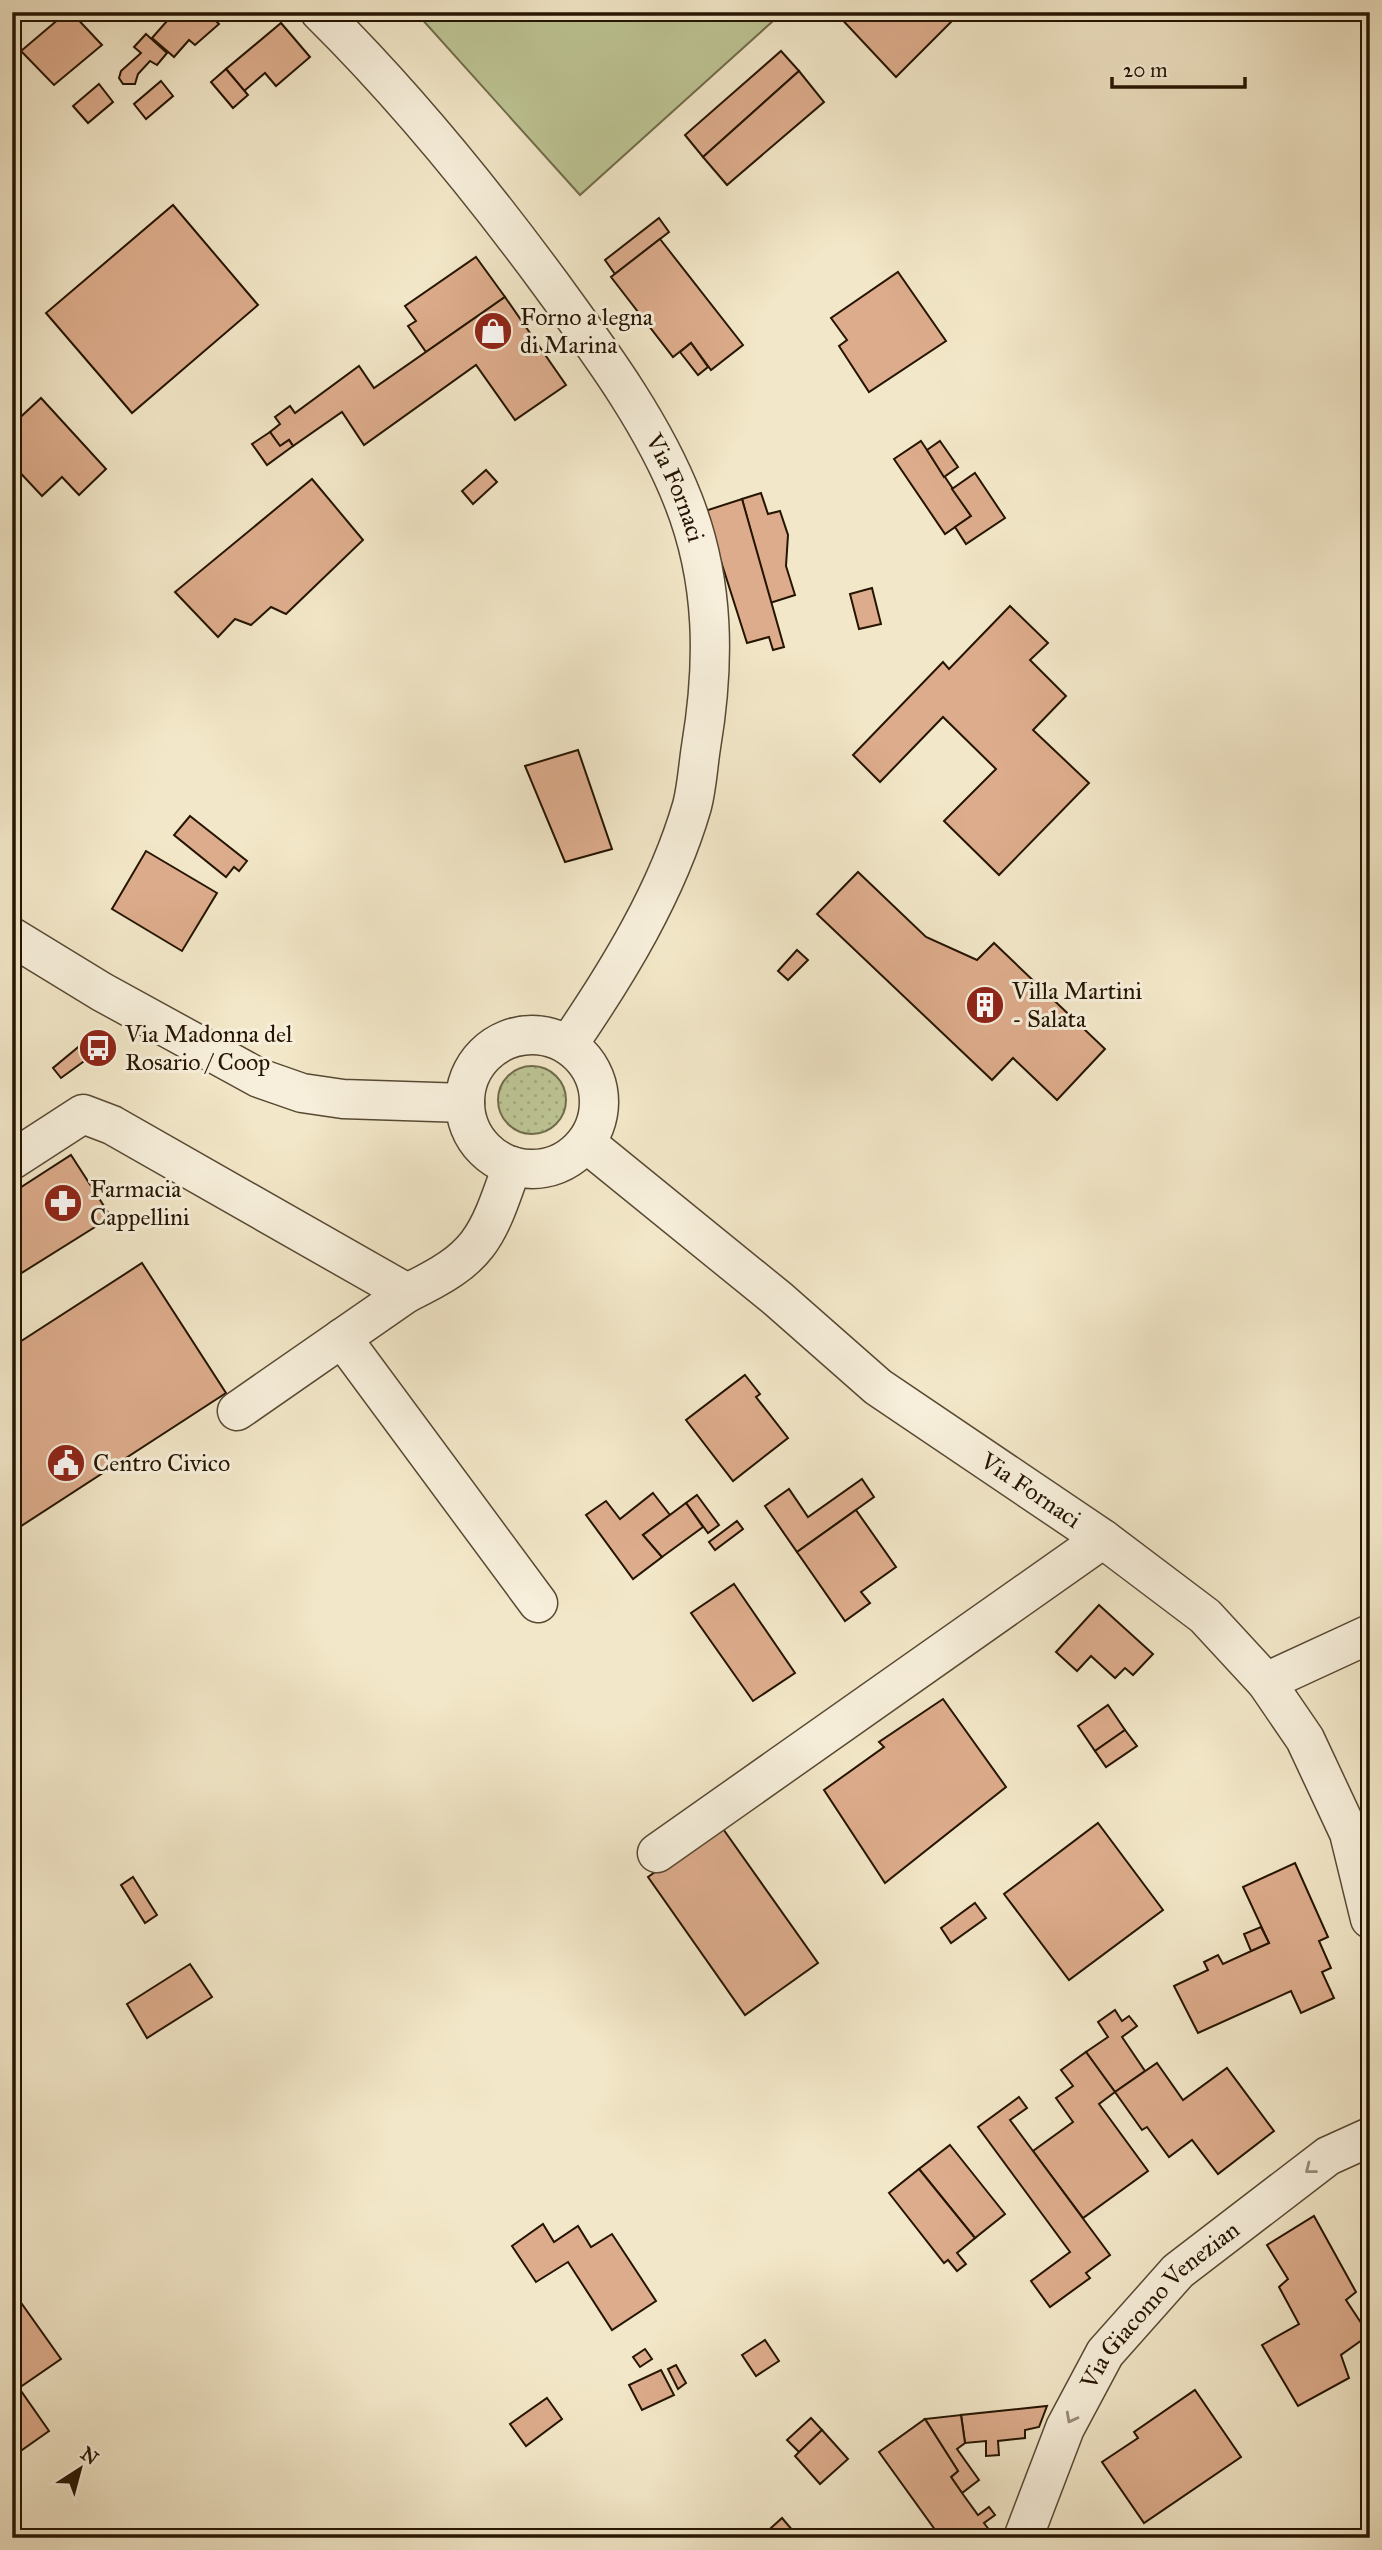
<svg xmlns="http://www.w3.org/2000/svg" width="1382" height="2550" font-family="'IM FELL Great Primer',serif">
	<defs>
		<pattern id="garden-dots" width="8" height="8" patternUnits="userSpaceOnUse" patternTransform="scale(1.75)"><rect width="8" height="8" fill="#bdc494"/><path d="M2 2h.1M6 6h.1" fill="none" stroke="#a2a87e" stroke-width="1.8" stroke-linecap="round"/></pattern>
	</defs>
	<rect width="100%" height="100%" fill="#f2e7c8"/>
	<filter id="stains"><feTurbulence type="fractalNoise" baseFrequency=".00286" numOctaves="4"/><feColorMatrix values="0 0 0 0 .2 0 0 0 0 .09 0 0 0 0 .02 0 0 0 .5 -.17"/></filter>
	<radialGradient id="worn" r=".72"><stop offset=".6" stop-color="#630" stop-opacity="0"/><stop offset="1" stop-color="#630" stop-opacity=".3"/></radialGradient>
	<path fill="#bdc494" stroke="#716c4a" stroke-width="2" d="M425,12H783L580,195L420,17Z"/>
	<circle fill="url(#garden-dots)" stroke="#716c4a" stroke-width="2" cx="532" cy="1100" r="34"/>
	<g fill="#ddac8c" stroke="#251401" stroke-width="2">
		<path d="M67,12H71L102,45L54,85L21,51Z"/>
		<path d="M158,12H213L210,15L219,24L195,45L189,40L174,57L152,38L167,21Z"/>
		<path d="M835,12H961L896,77Z"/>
		<path d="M281,23L310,57L276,86L265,73L244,91L226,69Z"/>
		<path d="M146,34L167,53L157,65L150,61L138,74L135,84H123L119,78L121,71L141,53L134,47Z"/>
		<path d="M781,51L799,71L703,157L685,135Z"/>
		<path d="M226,69L248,95L233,108L211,82Z"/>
		<path d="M799,71L824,102L727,185L703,157Z"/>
		<path d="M161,81L173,96L146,119L134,104Z"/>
		<path d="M99,84L113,102L88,123L73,106Z"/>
		<path d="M173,205L258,305L132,413L46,313Z"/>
		<path d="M659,218L669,232L615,274L605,260Z"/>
		<path d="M660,239L743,345L711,370L691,343L673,357L611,277Z"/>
		<path d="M476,257L505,297L426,352L408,326L416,321L405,306Z"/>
		<path d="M898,272L946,341L869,392L839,346L847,340L831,318Z"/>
		<path d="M505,297L566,385L515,420L476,365L364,445L342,412L293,446L289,440L280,446L270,432L280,424L275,417L290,406L295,413L359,366L374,388Z"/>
		<path d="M691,343L708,367L698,375L680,352Z"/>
		<path d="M41,398L106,469L79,495L62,477L42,496L12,464V425Z"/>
		<path d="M270,432L280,446L289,440L293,446L267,465L252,444Z"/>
		<path d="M921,441L971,516L945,534L894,459Z"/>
		<path d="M940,441L958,467L944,477L927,450Z"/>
		<path d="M486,470L497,482L473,504L462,491Z"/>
		<path d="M975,473L1005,518L966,544L955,527L971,516L952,489Z"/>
		<path d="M312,479L363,540L286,614L271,607L251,625L235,619L218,637L175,592Z"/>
		<path d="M761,493L768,514L780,511L788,535L786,566L795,595L770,603L742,499Z"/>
		<path d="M742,499L784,647L773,650L769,637L747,643L705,511Z"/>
		<path d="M872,588L881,624L859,629L850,594Z"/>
		<path d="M1010,606L1048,643L1030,660L1066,696L1033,730L1089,783L999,875L944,821L996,769L943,717L880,782L853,755L943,662L949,669Z"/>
		<path d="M578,750L612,849L565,862L525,766Z"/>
		<path d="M190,816L247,861L239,871L234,867L226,877L174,835Z"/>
		<path d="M146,851L217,893L182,951L112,909Z"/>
		<path d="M858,872L926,937L977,960L994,943L1105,1049L1057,1100L1013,1058L992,1080L817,914Z"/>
		<path d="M797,950L808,960L788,980L778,971Z"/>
		<path d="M88,1039L98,1051L61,1078L53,1068Z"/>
		<path d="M71,1155L111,1217L12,1279V1193Z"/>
		<path d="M142,1263L226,1393L12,1532V1347Z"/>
		<path d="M745,1375L760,1394L756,1397L788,1438L733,1481L686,1420Z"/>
		<path d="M862,1479L874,1497L797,1552L765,1506L789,1489L808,1517Z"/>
		<path d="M653,1493L670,1515L643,1535L662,1557L633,1579L586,1515L606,1501L620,1519Z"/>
		<path d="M697,1495L719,1525L708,1533L686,1503Z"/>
		<path d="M686,1503L703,1527L662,1557L643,1535Z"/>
		<path d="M856,1510L896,1567L861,1592L870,1603L845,1621L797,1552Z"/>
		<path d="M737,1521L743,1529L715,1550L709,1542Z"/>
		<path d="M734,1584L795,1673L753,1701L691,1613Z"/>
		<path d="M1099,1605L1153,1654L1133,1675L1125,1668L1115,1678L1091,1656L1077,1671L1056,1652Z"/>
		<path d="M943,1699L1006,1787L885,1883L824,1790L884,1747L879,1742Z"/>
		<path d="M1108,1705L1125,1730L1095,1751L1078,1726Z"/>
		<path d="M1125,1730L1137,1746L1106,1767L1095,1751Z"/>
		<path d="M1098,1823L1163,1910L1069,1980L1004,1894Z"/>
		<path d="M721,1826L818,1963L745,2015L648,1877Z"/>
		<path d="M1295,1863L1328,1937L1319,1941L1331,1968L1322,1972L1334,1998L1301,2013L1291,1991L1198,2033L1174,1986L1208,1970L1204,1962L1218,1955L1223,1964L1269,1943L1243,1887Z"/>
		<path d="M133,1877L157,1915L145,1923L121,1885Z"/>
		<path d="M975,1903L986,1918L951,1943L941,1928Z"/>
		<path d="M1261,1927L1269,1943L1251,1951L1244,1934Z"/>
		<path d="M190,1964L212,1997L147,2038L127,2004Z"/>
		<path d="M1115,2010L1122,2021L1129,2016L1137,2026L1122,2037L1145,2071L1115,2092L1086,2052L1108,2037L1098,2022Z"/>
		<path d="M1086,2052L1115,2092L1099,2104L1148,2171L1083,2218L1033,2151L1073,2122L1056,2098L1073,2086L1061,2070Z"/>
		<path d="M1157,2063L1183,2100L1227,2068L1274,2131L1218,2174L1192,2140L1169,2157L1147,2127L1142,2130L1115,2092Z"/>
		<path d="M1019,2097L1027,2108L1010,2120L1110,2255L1086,2273L1090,2278L1050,2307L1031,2281L1070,2252L978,2127Z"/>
		<path d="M950,2145L1005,2214L975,2238L919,2169Z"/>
		<path d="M919,2169L975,2238L957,2253L966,2264L957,2271L948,2260L944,2263L889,2193Z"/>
		<path d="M1314,2216L1356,2292L1346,2300L1369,2335L1341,2355L1349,2378L1298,2406L1262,2345L1299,2324L1279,2287L1288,2279L1267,2245Z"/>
		<path d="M543,2224L554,2242L578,2226L591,2247L612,2234L656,2301L612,2330L568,2262L536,2282L512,2246Z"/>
		<path d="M12,2290L61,2359L19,2388L49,2431L12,2457Z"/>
		<path d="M765,2340L779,2361L756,2376L742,2355Z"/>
		<path d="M645,2349L652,2359L640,2367L633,2357Z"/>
		<path d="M676,2365L686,2383L678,2389L668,2369Z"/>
		<path d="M661,2370L674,2395L642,2410L629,2385Z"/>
		<path d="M1195,2390L1241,2457L1144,2523L1102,2462L1138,2438L1134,2432Z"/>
		<path d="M547,2398L562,2419L526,2446L510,2424Z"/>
		<path d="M1047,2406L1039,2427L1025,2430V2438L998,2441L999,2455L986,2456V2441L965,2443L961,2415Z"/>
		<path d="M961,2415L965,2443L957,2449L979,2480L962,2493L951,2477L958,2471L925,2419Z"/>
		<path d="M811,2418L822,2430L799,2452L787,2440Z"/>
		<path d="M925,2419L958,2471L951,2477L962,2493L978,2515L989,2507L995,2515L984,2523L993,2535L989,2538H941L879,2452Z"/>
		<path d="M822,2430L848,2459L820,2484L795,2456Z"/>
		<path d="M782,2518L799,2538H760Z"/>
	</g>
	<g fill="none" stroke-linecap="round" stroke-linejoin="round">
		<g stroke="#584933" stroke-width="41">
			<g id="minor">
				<path id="s1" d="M320,12C406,97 480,188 552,286C600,352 653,423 683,500C715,581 715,663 701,747C698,766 697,787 692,806C667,892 618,972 568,1045"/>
				<path d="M12,937L102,992L259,1078L302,1093L343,1099L465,1103"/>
				<circle cx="532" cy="1102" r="67"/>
				<path id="s2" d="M586,1143L778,1299L878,1387L1103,1539L1205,1616L1266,1682L1305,1739L1349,1833L1370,1919"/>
				<path d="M12,1160L83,1114L112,1125L407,1293C480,1258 486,1241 512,1166"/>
				<path d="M342,1338L538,1603"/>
				<path d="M237,1411L407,1293"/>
				<path d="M1266,1682L1370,1634"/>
				<path d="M657,1853L1103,1539"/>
				<path id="s3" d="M1023,2538L1065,2428L1105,2353L1178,2271L1328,2156L1370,2137"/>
			</g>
		</g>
		<use href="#minor" stroke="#f7efdb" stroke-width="38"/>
	</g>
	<defs><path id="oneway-chevron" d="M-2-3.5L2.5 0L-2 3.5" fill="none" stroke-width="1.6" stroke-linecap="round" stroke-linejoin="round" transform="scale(1.75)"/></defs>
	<g stroke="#988c79">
		<use href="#oneway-chevron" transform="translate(1310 2169) rotate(142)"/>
		<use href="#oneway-chevron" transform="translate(1071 2418) rotate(118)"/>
	</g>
	<defs>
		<g id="shop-disc" transform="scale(2.0125)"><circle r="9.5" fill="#8f2418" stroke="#f7efdb"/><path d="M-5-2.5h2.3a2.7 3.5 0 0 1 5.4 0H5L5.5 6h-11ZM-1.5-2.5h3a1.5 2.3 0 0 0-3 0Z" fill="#fff"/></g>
		<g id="building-disc" transform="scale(2.0125)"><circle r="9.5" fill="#8f2418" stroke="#f7efdb"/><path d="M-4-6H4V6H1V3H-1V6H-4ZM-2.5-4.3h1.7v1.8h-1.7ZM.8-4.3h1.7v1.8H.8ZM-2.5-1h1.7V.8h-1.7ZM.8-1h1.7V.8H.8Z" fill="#fff"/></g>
		<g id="bus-disc" transform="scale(2.0125)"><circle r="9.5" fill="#8f2418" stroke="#f7efdb"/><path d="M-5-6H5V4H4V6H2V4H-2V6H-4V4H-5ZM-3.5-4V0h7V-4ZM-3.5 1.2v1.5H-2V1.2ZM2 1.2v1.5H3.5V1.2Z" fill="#fff"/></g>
		<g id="pharmacy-disc" transform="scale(2.0125)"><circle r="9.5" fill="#8f2418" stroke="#f7efdb"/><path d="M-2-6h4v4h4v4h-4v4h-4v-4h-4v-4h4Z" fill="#fff"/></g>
		<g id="civic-disc" transform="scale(2.0125)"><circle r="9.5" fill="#8f2418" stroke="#f7efdb"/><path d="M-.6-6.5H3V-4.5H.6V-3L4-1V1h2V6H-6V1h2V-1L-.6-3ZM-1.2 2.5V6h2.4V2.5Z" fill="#fff"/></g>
	</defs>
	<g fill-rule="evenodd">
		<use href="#shop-disc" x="493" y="331"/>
		<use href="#building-disc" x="985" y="1005"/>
		<use href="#bus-disc" x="98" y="1048"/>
		<use href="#pharmacy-disc" x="63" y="1203"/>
		<use href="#civic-disc" x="66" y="1463"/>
	</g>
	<g text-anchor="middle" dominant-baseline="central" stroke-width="6" stroke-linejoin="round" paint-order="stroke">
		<g font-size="24" fill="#251401" stroke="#f7efdb" text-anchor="start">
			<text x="520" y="317">Forno a legna<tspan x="520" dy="28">di Marina</tspan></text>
			<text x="1012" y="991">Villa Martini<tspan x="1012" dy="28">- Salata</tspan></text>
			<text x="125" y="1034">Via Madonna del<tspan x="125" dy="28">Rosario / Coop</tspan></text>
			<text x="90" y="1189">Farmacia<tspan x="90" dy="28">Cappellini</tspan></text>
			<text x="93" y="1463">Centro Civico</text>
		</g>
		<g font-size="24" fill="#251401" stroke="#f7efdb">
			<text stroke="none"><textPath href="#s1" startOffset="597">Via Fornaci</textPath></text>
			<text stroke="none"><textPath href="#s2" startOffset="565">Via Fornaci</textPath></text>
			<text stroke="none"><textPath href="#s3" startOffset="275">Via Giacomo Venezian</textPath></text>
		</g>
	</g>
	<rect width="1382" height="2550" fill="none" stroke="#f2e7c8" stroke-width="42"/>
	<rect x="14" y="14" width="1354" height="2522" fill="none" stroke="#251401" stroke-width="3.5"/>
	<rect x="21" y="21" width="1340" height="2508" fill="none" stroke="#251401" stroke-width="2"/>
	<g transform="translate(80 2469) rotate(36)" stroke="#f7efdb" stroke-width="5" paint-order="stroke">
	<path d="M0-5L12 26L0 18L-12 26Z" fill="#251401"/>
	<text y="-10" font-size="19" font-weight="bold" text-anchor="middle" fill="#251401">N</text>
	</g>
	<path d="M1112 77v10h133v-10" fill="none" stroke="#251401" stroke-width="3.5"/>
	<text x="1123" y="77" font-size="21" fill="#251401" stroke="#f7efdb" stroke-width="5" paint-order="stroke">20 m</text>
	<rect width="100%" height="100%" filter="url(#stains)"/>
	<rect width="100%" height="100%" fill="url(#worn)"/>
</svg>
